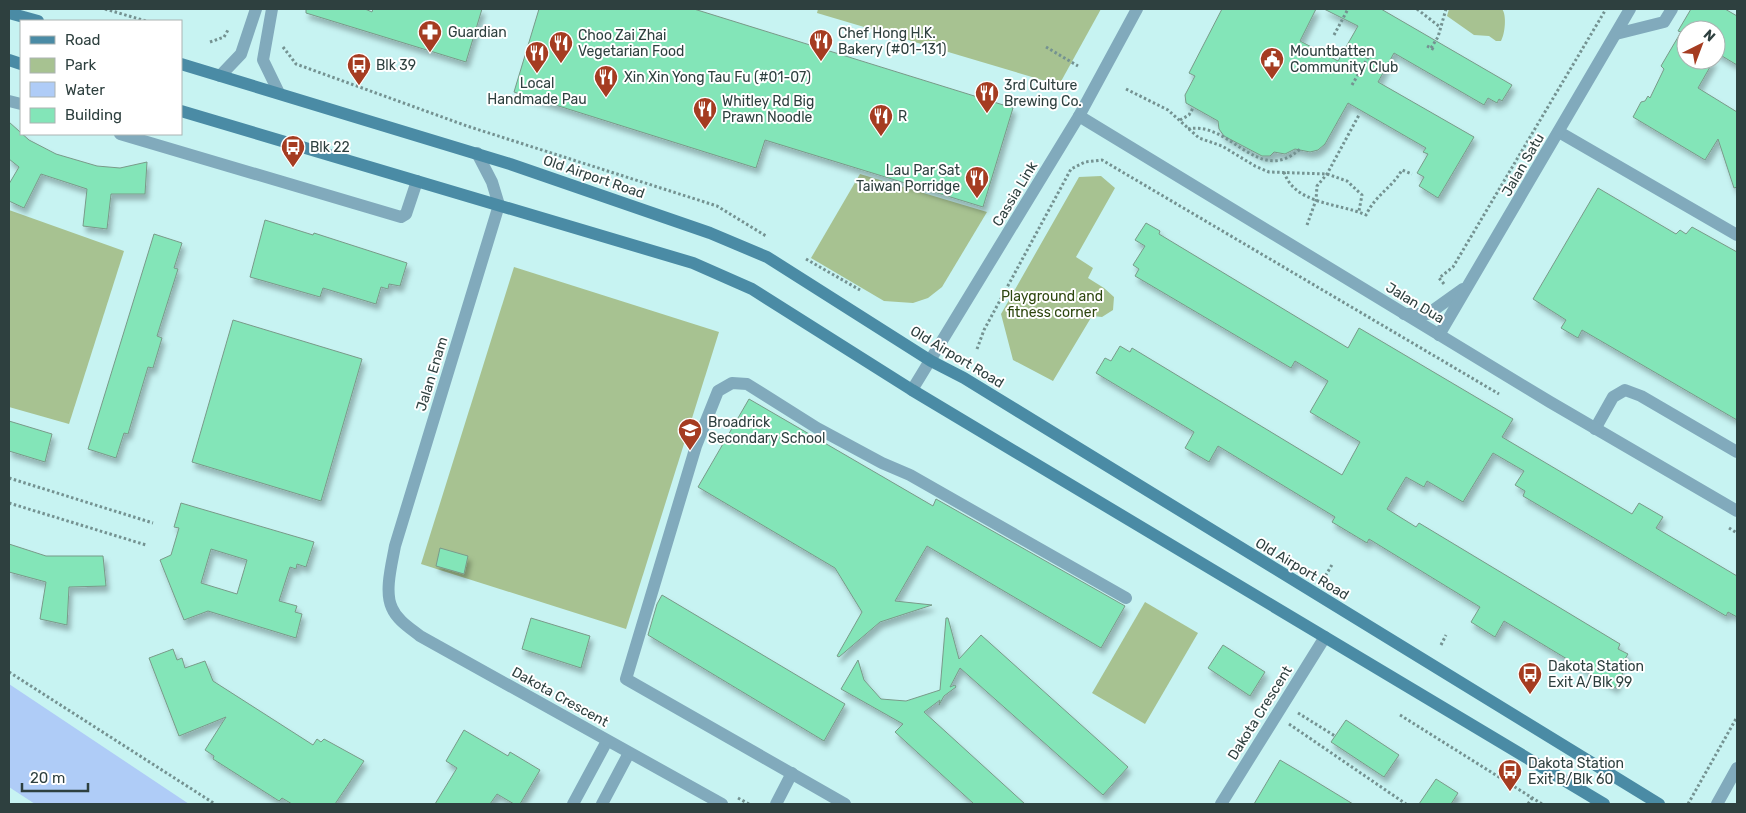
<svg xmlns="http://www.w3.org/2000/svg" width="1746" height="813" font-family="Rubik,sans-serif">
	<defs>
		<filter id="shadow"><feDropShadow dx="3" dy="5.5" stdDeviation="2.5" flood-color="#0004"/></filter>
	</defs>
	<rect width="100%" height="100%" fill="#c7f3f2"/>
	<g fill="#a7c291">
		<path d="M818,9H1101L1059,85L817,13Z"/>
		<path d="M1449,9H1502C1507,15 1505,34 1501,41H1496L1489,36L1474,35L1447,16Z"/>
		<path d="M860,174L987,212L942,287L928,298L913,303L884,301L811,258Z"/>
		<path d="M1101,176L1115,188L1076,257L1093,268L1088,278L1104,288L1114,297L1113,310L1102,317L1092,316L1053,381L1013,360L1001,314L1079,177Z"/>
		<path d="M9,210L124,251L69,424L9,407Z"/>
		<path d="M514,267L719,332L626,629L421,564Z"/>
		<path d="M1145,602L1198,633L1145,724L1092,693Z"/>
	</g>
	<path fill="#afccf7" d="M9,684L189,804H35L9,787Z"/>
	<g fill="#83e5b8" stroke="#799a89" fill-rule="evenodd" filter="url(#shadow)">
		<path d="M306,9H365L372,12L373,9H482L466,62L306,13Z"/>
		<path d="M539,9H694L1013,108L983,207L765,140L756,168L514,92Z"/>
		<path d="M1222,9H1316L1300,41L1338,61L1358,26L1324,9H1381L1512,85L1502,101L1499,99L1497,103L1488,98L1484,105L1394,53L1378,82L1474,137L1438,198L1419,186L1424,177L1417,173L1428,154L1423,152L1426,148L1348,103L1325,144L1318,150L1310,152L1295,149L1285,154L1274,152L1270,156H1262L1224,136L1219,129L1218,121L1186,103L1185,95L1195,76L1189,73Z"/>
		<path d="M1691,9H1725L1737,16V65L1717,53L1716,56V30H1686V60H1714L1698,88L1737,112V187L1734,188L1718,139L1705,160L1633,117L1641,102L1645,101L1648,96L1650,98L1664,69L1661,66L1681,32L1678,31Z"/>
		<path d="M9,122L29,140L56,154L97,166L120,168L147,162L145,194H111L107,229L83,226L87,189L41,174L24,208L9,201V184L19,167L9,159Z"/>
		<path d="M1598,188L1676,234L1680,230L1686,234L1692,227L1737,252V420L1582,330L1578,338L1561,328L1566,320L1533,299Z"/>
		<path d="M265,220L313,235L314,233L407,263L400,286L389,284L388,289L381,287L376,304L323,288L320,297L250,277Z"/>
		<path d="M1146,223L1160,231L1159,234L1348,348L1359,328L1513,419L1502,437L1632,514L1639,503L1663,517L1656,528L1737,576V617L1728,612L1726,616L1523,496L1525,491L1515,485L1524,471L1493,453L1463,502L1427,481L1424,487L1406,477L1387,509L1416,527L1419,523L1620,644L1618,649L1628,654L1618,670L1623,674L1615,688L1504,621L1495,637L1471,622L1480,607L1369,539L1367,543L1332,522L1335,517L1218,446L1209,462L1185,448L1194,432L1096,373L1105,358L1111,361L1120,346L1130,352L1132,348L1342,475L1360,442L1310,412L1328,381L1295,361L1291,368L1135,276L1139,269L1133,265L1145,246L1135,240Z"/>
		<path d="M154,234L182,243L174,268L178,269L157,336L162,338L153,368L148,367L128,434L124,433L116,458L88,449Z"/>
		<path d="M233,320L362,359L321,501L192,462Z"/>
		<path d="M749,399L933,506L936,499L1125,606L1101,648L927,546L895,601L932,605L880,622L839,657L837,656L862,612L835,568L698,487Z"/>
		<path d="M9,421L52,434L45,462L9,451Z"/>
		<path d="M181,503L314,542L306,567L297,564L296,569L290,567L279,601L297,606L295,612L302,614L296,638L208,611L184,620L160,560L171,555L179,528L174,527ZM211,549L247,560L237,594L201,583Z"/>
		<path d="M9,544L46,556H103L106,586L69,587L67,625L40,619L46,582L9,572Z"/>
		<path d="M440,548L468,556L464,574L436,566Z"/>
		<path d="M662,595L845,704L824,741L648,635L657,604Z"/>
		<path d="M531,618L590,636L581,668L522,649Z"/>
		<path d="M946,618H948L959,659L981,635L1128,767L1103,795L960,668L950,687L955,685L956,687L944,696L939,705L940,700L924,712L1025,804H974L895,732L903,724L841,689L858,660L864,680L881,699L906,701L940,690Z"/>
		<path d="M1223,645L1265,672L1250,696L1208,668Z"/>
		<path d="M173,649L177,660L182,658L185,668L205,661L213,681L313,745L317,739L321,742L324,739L364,761L335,804H292L282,798L279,801L213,759L214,756L205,750L226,717L179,736L149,658Z"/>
		<path d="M1346,720L1399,755L1384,777L1331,742Z"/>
		<path d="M464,730L508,756L510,752L540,770L520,804H514L497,794L490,804H435L457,768L446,761Z"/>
		<path d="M1280,760L1302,773L1353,804H1254Z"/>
		<path d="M1436,779L1458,793L1451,804H1419Z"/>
	</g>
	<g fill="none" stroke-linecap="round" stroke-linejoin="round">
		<g stroke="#749291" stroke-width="3" stroke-dasharray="2.5 2.5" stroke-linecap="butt">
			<path d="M105,9L146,21"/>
			<path d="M1417,9L1440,27"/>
			<path d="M1334,35L1348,9"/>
			<path d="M210,42L224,37L228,30"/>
			<path d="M1427,46L1435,50"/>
			<path d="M283,47L296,64L467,126L717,206L766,236"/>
			<path d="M1046,47L1078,66"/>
			<path d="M1431,48L1438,37L1446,9"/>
			<path d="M1352,85L1370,54"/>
			<path d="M1126,89L1168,110L1199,138L1222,146L1255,166L1269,172L1327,174L1347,181L1362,195L1359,211"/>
			<path d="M1180,120L1189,115L1193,108"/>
			<path d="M1188,129C1230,120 1258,187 1300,149"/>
			<path d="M1284,172C1295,205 1340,203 1366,215C1377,193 1391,189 1402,170L1412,174"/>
			<path d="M1307,225L1316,200L1317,186L1327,174L1359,115"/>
			<path d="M806,259L860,290"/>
			<path d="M1444,284L1439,278L1453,267L1606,9"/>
			<path d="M977,349L984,330L1071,169L1085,162L1102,160L1499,394"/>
			<path d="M9,478L153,523"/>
			<path d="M9,503L146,545"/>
			<path d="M1729,528L1737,533"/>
			<path d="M1323,580L1333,563"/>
			<path d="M1441,645L1446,635"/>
			<path d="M9,672L215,804"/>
			<path d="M1298,713L1335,736"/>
			<path d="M1400,715L1542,804"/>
			<path d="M1289,724L1406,804"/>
			<path d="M738,798L749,804"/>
			<path d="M1528,804L1532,798"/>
			<path d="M1688,804L1737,717"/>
		</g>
		<g stroke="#81aabc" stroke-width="12">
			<path d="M1616,34L1664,22L1672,9"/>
			<path d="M9,101L21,104"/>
			<path d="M1559,132L1737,235"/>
			<path d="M120,134L401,217L406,214L417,181"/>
			<path d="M1404,314H1428L1463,289"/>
			<path d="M1439,335L1630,9"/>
			<path d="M1595,429L1613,397L1625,390L1641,396L1737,452"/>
			<path d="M573,804L607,741"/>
			<path d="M602,804L629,753"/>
			<path d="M776,804L792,773"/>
			<path d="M845,804L626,679L696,446L718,391L732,383L747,384L817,428L882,463L910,475L1126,598"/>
		</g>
		<g stroke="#81aabc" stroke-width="12">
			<path d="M272,9L263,60L279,93"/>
			<path d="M220,76L241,54L256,9"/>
			<path d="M1079,116L1550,402L1737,511"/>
			<path d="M477,153L492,182L499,205L395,546C392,563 384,592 392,608C397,620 410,628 420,636L722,804"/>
			<path d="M912,390L1079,116L1137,9"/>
			<path d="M1221,804L1325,637"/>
			<path d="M1717,804L1737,768"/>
		</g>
		<g stroke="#4a8ba5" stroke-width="12">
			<path d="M9,13L38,21"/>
			<path d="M9,60L21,64"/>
			<path d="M181,64L510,164L710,233L767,257L931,361L964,378L1659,804"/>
			<path d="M181,111L693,263L752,289L912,390L1604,804"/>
		</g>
	</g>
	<defs>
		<g id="pharmacy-pin" transform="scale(1.25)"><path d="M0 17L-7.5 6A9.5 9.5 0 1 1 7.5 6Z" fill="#a53c21" stroke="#fff"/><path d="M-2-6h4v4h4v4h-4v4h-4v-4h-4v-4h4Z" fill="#fff"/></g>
		<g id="restaurant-pin" transform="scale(1.25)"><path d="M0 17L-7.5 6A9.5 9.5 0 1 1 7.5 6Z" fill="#a53c21" stroke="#fff"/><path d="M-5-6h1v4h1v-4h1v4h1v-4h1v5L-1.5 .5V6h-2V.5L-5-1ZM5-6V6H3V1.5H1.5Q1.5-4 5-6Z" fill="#fff"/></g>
		<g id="civic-pin" transform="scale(1.25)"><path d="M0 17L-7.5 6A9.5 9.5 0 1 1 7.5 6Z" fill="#a53c21" stroke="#fff"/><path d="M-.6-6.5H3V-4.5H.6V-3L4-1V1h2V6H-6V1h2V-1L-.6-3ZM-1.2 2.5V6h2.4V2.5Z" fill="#fff"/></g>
		<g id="bus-pin" transform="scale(1.25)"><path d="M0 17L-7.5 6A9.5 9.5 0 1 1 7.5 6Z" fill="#a53c21" stroke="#fff"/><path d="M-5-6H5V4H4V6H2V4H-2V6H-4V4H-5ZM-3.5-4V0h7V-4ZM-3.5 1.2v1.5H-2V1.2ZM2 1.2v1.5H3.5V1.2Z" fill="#fff"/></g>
		<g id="school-pin" transform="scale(1.25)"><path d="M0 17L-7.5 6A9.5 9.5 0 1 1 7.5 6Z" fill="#a53c21" stroke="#fff"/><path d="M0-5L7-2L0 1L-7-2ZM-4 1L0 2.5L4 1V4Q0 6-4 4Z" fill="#fff"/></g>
	</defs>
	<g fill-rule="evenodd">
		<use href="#pharmacy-pin" x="430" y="32"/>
		<use href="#restaurant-pin" x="821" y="41"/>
		<use href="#restaurant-pin" x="561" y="43"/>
		<use href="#restaurant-pin" x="537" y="53"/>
		<use href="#civic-pin" x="1272" y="59"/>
		<use href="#bus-pin" x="359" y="65"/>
		<use href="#restaurant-pin" x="606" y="77"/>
		<use href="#restaurant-pin" x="987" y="93"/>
		<use href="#restaurant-pin" x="705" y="109"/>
		<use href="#restaurant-pin" x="881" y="116"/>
		<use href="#bus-pin" x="293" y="147"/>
		<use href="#restaurant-pin" x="977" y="178"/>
		<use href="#school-pin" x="690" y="430"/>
		<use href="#bus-pin" x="1530" y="674"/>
		<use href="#bus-pin" x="1510" y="771"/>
	</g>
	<g text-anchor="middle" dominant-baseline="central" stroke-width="4" stroke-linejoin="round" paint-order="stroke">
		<g font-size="14" fill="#2e403f" stroke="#fff" text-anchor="start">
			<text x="448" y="32">Guardian</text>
			<text x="838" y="33">Chef Hong H.K.<tspan x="838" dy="16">Bakery (#01-131)</tspan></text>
			<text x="578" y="35">Choo Zai Zhai<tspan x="578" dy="16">Vegetarian Food</tspan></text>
			<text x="1290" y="51">Mountbatten<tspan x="1290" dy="16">Community Club</tspan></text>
			<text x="376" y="65">Blk 39</text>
			<text x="624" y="77">Xin Xin Yong Tau Fu (#01-07)</text>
			<text x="537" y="83" text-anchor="middle">Local<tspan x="537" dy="16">Handmade Pau</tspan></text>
			<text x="1004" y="85">3rd Culture<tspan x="1004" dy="16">Brewing Co.</tspan></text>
			<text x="722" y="101">Whitley Rd Big<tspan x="722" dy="16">Prawn Noodle</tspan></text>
			<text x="898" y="116">R</text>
			<text x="310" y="147">Blk 22</text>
			<text x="960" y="170" text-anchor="end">Lau Par Sat<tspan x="960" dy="16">Taiwan Porridge</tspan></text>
			<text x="708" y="422">Broadrick<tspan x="708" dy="16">Secondary School</tspan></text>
			<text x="1548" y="666">Dakota Station<tspan x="1548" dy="16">Exit A/Blk 99</tspan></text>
			<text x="1528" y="763">Dakota Station<tspan x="1528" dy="16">Exit B/Blk 60</tspan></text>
		</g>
		<g font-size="14" fill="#2e403f" stroke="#fff">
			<text transform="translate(1523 165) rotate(-60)">Jalan Satu</text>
			<text transform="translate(594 177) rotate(19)">Old Airport Road</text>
			<text transform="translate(1015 194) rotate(-59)">Cassia Link</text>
			<text transform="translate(1415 303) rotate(31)">Jalan Dua</text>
			<text transform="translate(957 357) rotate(31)">Old Airport Road</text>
			<text transform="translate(432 374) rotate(-73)">Jalan Enam</text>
			<text transform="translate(1302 569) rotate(31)">Old Airport Road</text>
			<text transform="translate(560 697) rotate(29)">Dakota Crescent</text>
			<text transform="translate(1260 713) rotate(-58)">Dakota Crescent</text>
		</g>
		<g font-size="14" fill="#2e470f" stroke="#fff">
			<text x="1052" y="296">Playground and<tspan x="1052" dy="16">fitness corner</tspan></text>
		</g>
	</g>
	<rect width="1746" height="813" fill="none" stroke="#2e403f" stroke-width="20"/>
	<rect x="20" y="20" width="162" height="115" fill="#ffffff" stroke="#abb3b2"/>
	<rect x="30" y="36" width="25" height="8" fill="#4a8ba5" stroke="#abb3b2"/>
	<text x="65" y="45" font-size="15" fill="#2e403f">Road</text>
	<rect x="30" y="58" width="25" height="15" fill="#a7c291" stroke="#abb3b2"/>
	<text x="65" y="70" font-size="15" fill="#2e403f">Park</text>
	<rect x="30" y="82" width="25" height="15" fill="#afccf7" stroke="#abb3b2"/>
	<text x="65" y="95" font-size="15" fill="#2e403f">Water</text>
	<rect x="30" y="108" width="25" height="15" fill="#83e5b8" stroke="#abb3b2"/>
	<text x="65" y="120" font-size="15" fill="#2e403f">Building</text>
	<g transform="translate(1701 45) rotate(42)"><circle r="24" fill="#ffffff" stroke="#abb3b2"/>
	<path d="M0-4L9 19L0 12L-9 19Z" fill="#a53c21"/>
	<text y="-8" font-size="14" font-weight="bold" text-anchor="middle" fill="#2e403f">N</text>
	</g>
	<path d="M22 783v8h66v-8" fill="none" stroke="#2e403f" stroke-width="2.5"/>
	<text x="30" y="783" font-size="15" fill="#2e403f" stroke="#ffffff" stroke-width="4" paint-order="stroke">20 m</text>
</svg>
